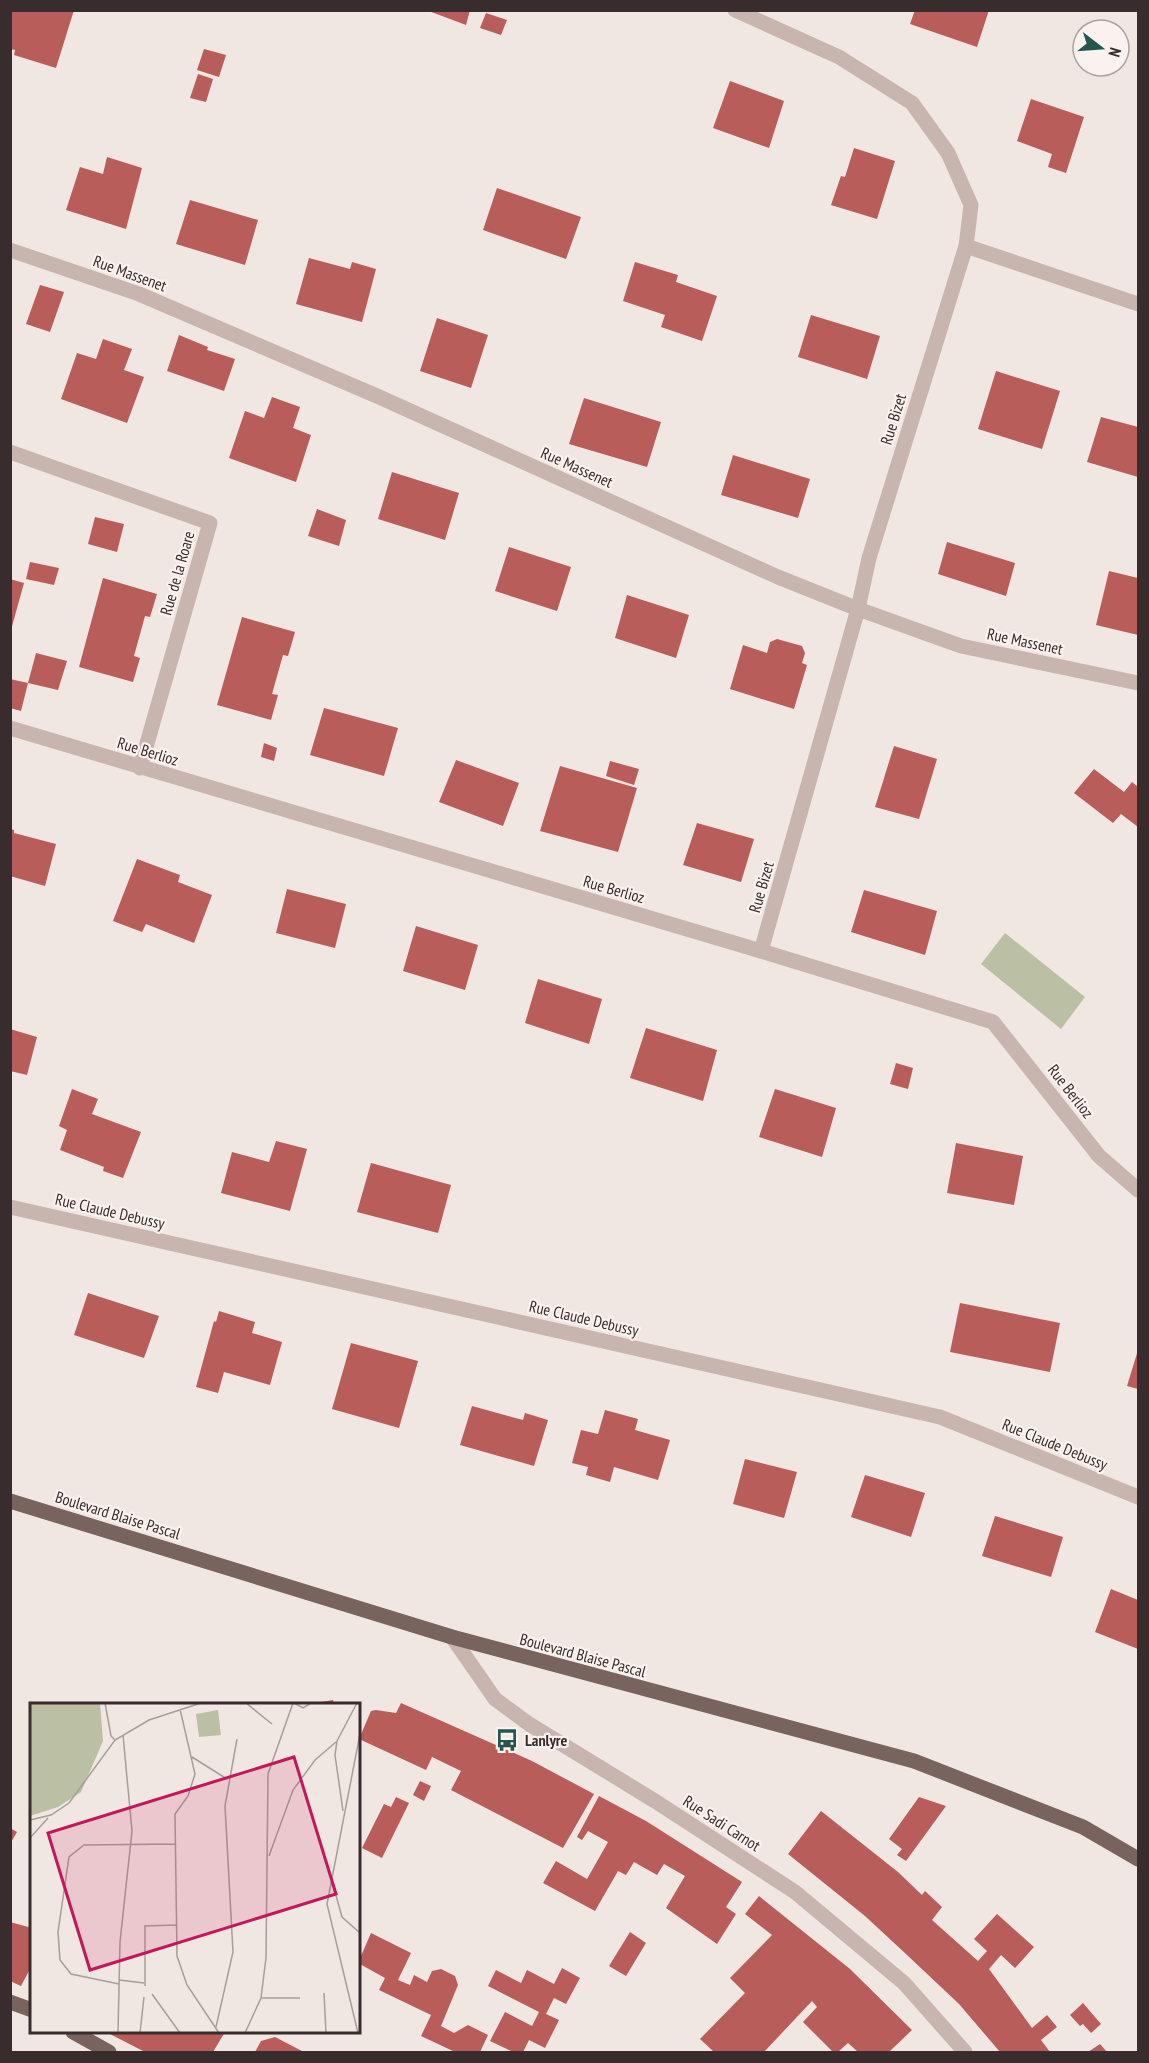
<svg xmlns="http://www.w3.org/2000/svg" width="1149" height="2063" font-family="'PT Sans Narrow',sans-serif">
	<rect width="100%" height="100%" fill="#f1e7e2"/>
	<path fill="#bbbfa3" d="M1005,933L1085,997L1061,1029L981,964Z"/>
	<g fill="#b85d59">
		<path d="M10,10H74L56,68L14,55L15,50L10,49Z"/>
		<path d="M426,10H470L466,25Z"/>
		<path d="M915,10H989L977,47L910,24Z"/>
		<path d="M486,13L507,20L501,35L480,28Z"/>
		<path d="M204,49L226,55L219,77L197,70Z"/>
		<path d="M198,74L213,79L206,102L190,98Z"/>
		<path d="M730,81L784,101L769,148L713,128Z"/>
		<path d="M1031,99L1084,117L1066,173L1048,167L1052,154L1017,141Z"/>
		<path d="M854,148L895,161L877,219L831,205L841,176L845,177Z"/>
		<path d="M107,157L142,168L126,229L66,210L80,167L103,174Z"/>
		<path d="M497,188L581,217L566,259L483,230Z"/>
		<path d="M190,200L258,220L245,265L176,244Z"/>
		<path d="M309,258L350,269L352,262L376,269L362,322L296,304Z"/>
		<path d="M635,262L678,275L676,282L717,296L702,341L661,327L665,315L623,301Z"/>
		<path d="M40,285L64,292L50,332L26,324Z"/>
		<path d="M811,315L880,336L867,379L798,357Z"/>
		<path d="M437,318L488,335L471,388L420,371Z"/>
		<path d="M179,335L208,347L207,350L235,359L224,391L167,371Z"/>
		<path d="M103,339L132,349L124,370L144,377L127,423L61,399L77,353L96,359Z"/>
		<path d="M996,371L1060,391L1042,449L978,429Z"/>
		<path d="M272,397L300,407L293,428L311,435L296,482L229,458L245,411L264,418Z"/>
		<path d="M584,398L661,422L647,467L569,444Z"/>
		<path d="M1101,417L1138,427V477L1087,462Z"/>
		<path d="M733,455L810,479L798,518L721,495Z"/>
		<path d="M392,472L459,493L445,540L378,519Z"/>
		<path d="M317,509L346,520L339,546L308,536Z"/>
		<path d="M95,517L124,524L117,552L88,544Z"/>
		<path d="M947,542L1015,563L1006,596L938,574Z"/>
		<path d="M509,547L571,567L557,611L495,591Z"/>
		<path d="M30,562L59,568L54,585L26,579Z"/>
		<path d="M1109,571L1138,578V635L1096,625Z"/>
		<path d="M103,578L157,594L150,617L145,616L134,656L140,658L133,682L79,667Z"/>
		<path d="M10,579L24,583L11,630H10Z"/>
		<path d="M627,595L689,615L676,658L615,638Z"/>
		<path d="M242,617L295,632L288,656L283,655L272,694L278,695L271,720L217,705Z"/>
		<path d="M777,639L802,646L805,653L802,663L807,665L794,709L730,689L743,645L767,653L770,642Z"/>
		<path d="M36,653L67,661L58,690L28,683L21,711L10,708V679L28,683Z"/>
		<path d="M324,708L398,728L384,776L310,755Z"/>
		<path d="M264,743L277,748L274,761L261,757Z"/>
		<path d="M894,746L937,759L919,819L875,807Z"/>
		<path d="M456,760L519,783L503,826L439,802Z"/>
		<path d="M610,761L639,769L634,785L606,776Z"/>
		<path d="M560,766L637,788L618,852L540,831Z"/>
		<path d="M1094,769L1124,792L1132,782L1138,787V827L1121,814L1113,823L1074,793Z"/>
		<path d="M697,823L754,839L741,882L683,865Z"/>
		<path d="M10,829L14,830V833L56,844L45,886L10,876Z"/>
		<path d="M137,859L180,875L178,882L212,895L194,943L146,924L142,932L113,921Z"/>
		<path d="M287,889L346,904L335,948L276,933Z"/>
		<path d="M864,890L937,911L925,955L851,932Z"/>
		<path d="M416,926L478,945L465,990L403,971Z"/>
		<path d="M538,979L602,999L589,1044L525,1023Z"/>
		<path d="M646,1028L717,1050L703,1101L630,1078Z"/>
		<path d="M10,1029L37,1037L27,1075L10,1071Z"/>
		<path d="M896,1063L913,1068L908,1089L890,1084Z"/>
		<path d="M72,1089L98,1099L92,1114L141,1132L123,1178L103,1171L104,1167L60,1150L67,1130L59,1126Z"/>
		<path d="M775,1089L836,1108L822,1157L759,1137Z"/>
		<path d="M276,1141L307,1149L290,1211L221,1193L232,1152L269,1162Z"/>
		<path d="M956,1143L1023,1156L1014,1205L947,1193Z"/>
		<path d="M371,1163L451,1185L438,1233L357,1212Z"/>
		<path d="M88,1293L159,1316L144,1358L74,1335Z"/>
		<path d="M960,1303L1060,1323L1050,1372L950,1352Z"/>
		<path d="M219,1311L255,1322L252,1333L282,1342L270,1385L224,1372L218,1393L196,1387L214,1321L216,1322Z"/>
		<path d="M351,1343L418,1361L399,1428L332,1409Z"/>
		<path d="M1138,1350V1389L1127,1386Z"/>
		<path d="M472,1406L523,1420L525,1413L548,1420L534,1466L460,1445Z"/>
		<path d="M605,1410L638,1419L635,1430L670,1440L658,1480L614,1467L610,1482L586,1475L588,1467L572,1463L581,1430L598,1434Z"/>
		<path d="M745,1459L797,1472L784,1518L733,1504Z"/>
		<path d="M865,1475L925,1493L911,1537L851,1517Z"/>
		<path d="M995,1516L1063,1537L1051,1577L982,1556Z"/>
		<path d="M1111,1589L1138,1600V1649L1095,1632Z"/>
		<path d="M333,1700L334,1704H321V1702Z"/>
		<path d="M401,1703L532,1761L594,1794L563,1848L451,1790L461,1771L432,1757L426,1770L359,1739L371,1711L376,1710L396,1713Z"/>
		<path d="M420,1781L431,1786L424,1801L413,1795Z"/>
		<path d="M599,1796L646,1821L742,1882L726,1907L736,1914L717,1944L666,1908L685,1876L664,1864L657,1875L634,1862L626,1875L618,1871L595,1911L543,1883L556,1861L587,1879L608,1842L588,1831L582,1840L577,1837Z"/>
		<path d="M396,1797L409,1803L382,1858L362,1848L384,1804L391,1807Z"/>
		<path d="M919,1797L946,1806L906,1861L897,1855L902,1849L889,1839Z"/>
		<path d="M821,1811L898,1872L922,1895L925,1891L942,1907L932,1920L978,1961L987,1951L974,1939L997,1914L1034,1947L1015,1968L1001,1955L989,1969L1032,2028L1047,2015L1057,2027L1041,2040L1050,2052H1000L959,2004L906,1954L865,1916L788,1854Z"/>
		<path d="M10,1828L17,1832L10,1844Z"/>
		<path d="M759,1896L850,1969L912,2030L890,2051L891,2052H858L848,2043L838,2052H833L803,2022L817,2007L812,2001L764,2052H714L700,2039L745,1993L730,1978L772,1935L745,1914Z"/>
		<path d="M10,1922L32,1928V1970L30,1969L21,1986L10,1981Z"/>
		<path d="M630,1932L646,1943L626,1976L609,1966Z"/>
		<path d="M371,1933L411,1953L398,1980L410,1985L414,1975L427,1982L432,1971L441,1969L455,1976L458,1985L441,2026L454,2033L468,2025L488,2035L480,2052H455L421,2036L431,2015L379,1990L385,1978L358,1963Z"/>
		<path d="M562,1968L580,1978L566,2004L554,1998L546,2014L559,2020L545,2048L529,2040L523,2052H513L490,2041L505,2012L532,2026L539,2012L488,1986L496,1970L521,1983L527,1970L554,1984Z"/>
		<path d="M1083,2003L1101,2024L1091,2033L1083,2024L1080,2026L1070,2015Z"/>
		<path d="M106,2032H225L213,2052H145Z"/>
		<path d="M275,2037L302,2051L301,2052H255L261,2041Z"/>
		<path d="M1100,2044L1107,2052H1088Z"/>
	</g>
	<g fill="none" stroke-linecap="round" stroke-linejoin="round">
		<g stroke="#c8b5af" stroke-width="15">
			<path d="M735,10L839,57L912,103L948,153L971,205L966,246L869,558L858,609L761,951"/>
			<path d="M966,246L1138,304"/>
			<path d="M10,250L139,294L377,396L778,577L858,609L961,646L1138,683"/>
			<path d="M10,452L210,523L140,768"/>
			<path d="M10,728L761,951L993,1022L1099,1156L1138,1190"/>
			<path d="M10,1207L940,1417L1138,1497"/>
			<path d="M452,1637L495,1699L529,1724L655,1801L795,1892L904,1983L965,2052"/>
		</g>
		<g stroke="#78635f" stroke-width="15">
			<path d="M10,1501L452,1637L914,1761L1083,1827L1138,1859"/>
			<path d="M10,2002L32,2010"/>
			<path d="M73,2032L109,2052"/>
		</g>
	</g>
	<defs>
		<g id="bus-bare" transform="scale(1.8)"><path d="M-5-6H5V4H4V6H2V4H-2V6H-4V4H-5ZM-3.5-4V0h7V-4ZM-3.5 1.2v1.5H-2V1.2ZM2 1.2v1.5H3.5V1.2Z" fill="#26554f" stroke="#f9f2ee" stroke-width="2.5" paint-order="stroke"/></g>
	</defs>
	<g fill-rule="evenodd">
		<use href="#bus-bare" x="507" y="1740"/>
	</g>
	<g text-anchor="middle" dominant-baseline="central" stroke-width="4.5" stroke-linejoin="round" paint-order="stroke">
		<g font-size="16" fill="#382d2c" stroke="#f9f2ee">
			<text transform="translate(130 273) rotate(20)">Rue Massenet</text>
			<text transform="translate(893 419) rotate(-73)">Rue Bizet</text>
			<text transform="translate(577 467) rotate(24)">Rue Massenet</text>
			<text transform="translate(177 573) rotate(-74)">Rue de la Roare</text>
			<text transform="translate(1025 641) rotate(12)">Rue Massenet</text>
			<text transform="translate(148 751) rotate(17)">Rue Berlioz</text>
			<text transform="translate(761 887) rotate(-74)">Rue Bizet</text>
			<text transform="translate(614 889) rotate(16)">Rue Berlioz</text>
			<text transform="translate(1071 1091) rotate(52)">Rue Berlioz</text>
			<text transform="translate(110 1211) rotate(13)">Rue Claude Debussy</text>
			<text transform="translate(584 1318) rotate(13)">Rue Claude Debussy</text>
			<text transform="translate(1055 1444) rotate(22)">Rue Claude Debussy</text>
			<text transform="translate(118 1515) rotate(17)">Boulevard Blaise Pascal</text>
			<text transform="translate(583 1655) rotate(15)">Boulevard Blaise Pascal</text>
			<text transform="translate(722 1823) rotate(33)">Rue Sadi Carnot</text>
		</g>
		<g font-size="16" font-weight="bold" fill="#382d2c" stroke="#f9f2ee" text-anchor="start">
			<text x="525" y="1740">Lanlyre</text>
		</g>
	</g>
	<g transform="translate(30 1703)">
		<rect width="330" height="330" fill="#f1e7e2"/>
		<path d="M0,0H70L73,38L51,89L28,104L0,113Z" fill="#bbbfa3"/>
		<path d="M188,7L191,32L169,34L166,11Z" fill="#bbbfa3"/>
		<path fill="none" stroke="#a79d99" stroke-width="1.5" d="M75,0L81,33L85,37M216,0L242,21M264,0L273,5L281,0M150,6L165,71L158,93L145,111L147,253L157,282L189,330M162,54L197,76M313,108L305,52L307,38L327,0M0,117L21,112L39,100L85,37L119,17L171,0M0,135L18,115M239,153L263,87L285,57L306,39M302,178L312,214L330,230M89,277L114,280M89,281L41,271L30,257L28,229L39,154L54,142L145,141M115,283V223L146,222M294,290L296,330M122,291L150,330M231,295H270M186,324L203,249L195,103L207,36M88,330L90,239L102,128L93,32M110,330L114,294M215,330L231,295L236,255L238,71L263,0M328,330L297,201L330,31"/>
		<path fill="#c2185b" fill-opacity="0.15" stroke="#c2185b" stroke-width="3" d="M264,54L306,191L60,267L18,130Z"/>
		<rect width="330" height="330" fill="none" stroke="#382d2c" stroke-width="3"/>
	</g>
	<rect width="1149" height="2063" fill="none" stroke="#382d2c" stroke-width="24"/>
	<g transform="translate(1101 48) rotate(107)"><circle r="28" fill="#f9f2ee" stroke="#aca3a0" stroke-width="1.5"/>
	<path d="M0-4.5L10 22L0 15L-10 22Z" fill="#26554f"/>
	<text y="-9" font-size="16" font-weight="bold" text-anchor="middle" fill="#382d2c">N</text>
	</g>
</svg>
